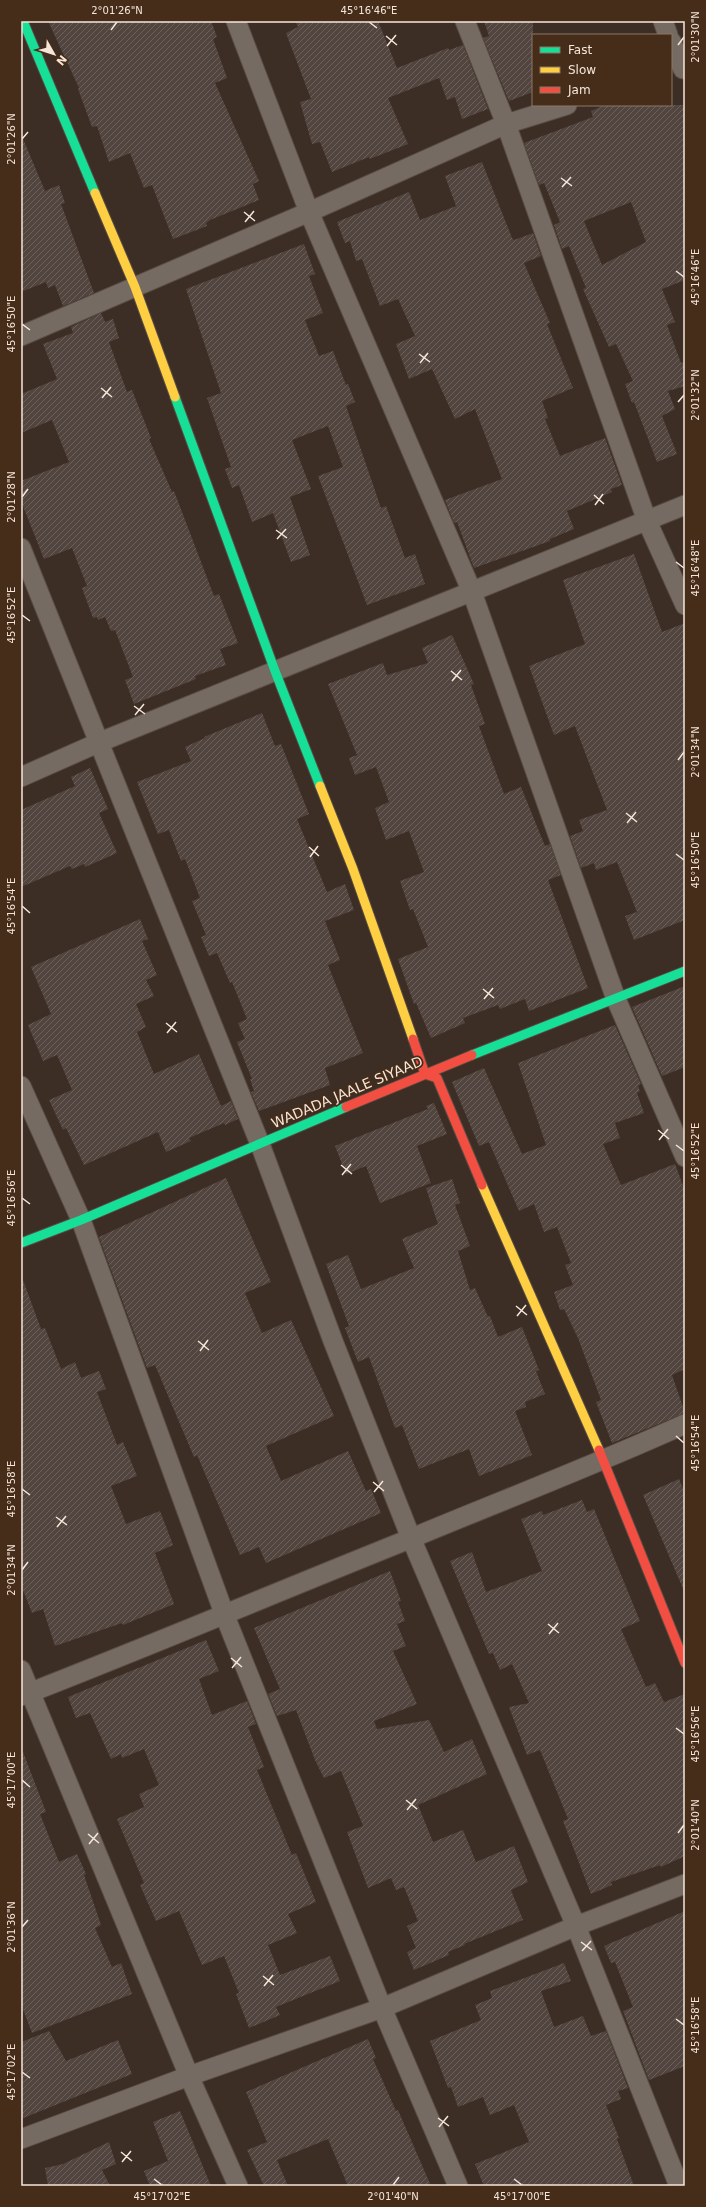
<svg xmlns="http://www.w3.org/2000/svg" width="706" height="2207" font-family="'DejaVu Sans',sans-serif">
	<defs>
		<pattern id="building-hatch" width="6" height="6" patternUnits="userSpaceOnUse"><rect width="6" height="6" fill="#524540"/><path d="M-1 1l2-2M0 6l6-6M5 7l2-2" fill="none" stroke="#6c605b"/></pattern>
	</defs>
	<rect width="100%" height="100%" fill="#3c2e24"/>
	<g fill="url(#building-hatch)" fill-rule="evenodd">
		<path d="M48,21H211L217,37L213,39L227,78L215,83L259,181L253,184L259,200L210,220L206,223L207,226L173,239L152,185L144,188L130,153L109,162L97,126L92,127L78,89L79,88Z"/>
		<path d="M295,21H378L397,68L448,48L449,50L463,45L488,109L462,119L455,97L447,100L439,78L388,98L408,144L370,159L369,157L332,172L320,142L312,144L300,102L311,99L286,33L298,27Z"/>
		<path d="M484,21H533V92L509,101L483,38L489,36Z"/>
		<path d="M605,105H685V280L662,289L675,322L667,325L681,363L685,361V386L668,391L675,409L662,416L677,454L657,462L634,402L632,403L625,384L633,381L616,344L609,347L583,289L586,288L569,246L562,249L554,225L560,222L544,183L539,185L524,143L593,117L591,111ZM631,202L646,242L602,265L584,221Z"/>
		<path d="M21,134L45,191L59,185L65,203L61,204L94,293L63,306L55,285L48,288L46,282L21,292Z"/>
		<path d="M482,162L512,238L514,240L533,233L541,256L524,263L550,323L547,324L573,388L542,401L548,418L545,419L560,456L605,438L622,485L611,489L612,492L567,511L574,529L550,539V541L474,568L457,522L454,523L445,500L502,479L475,409L455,419L432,369L409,379L396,344L415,336L398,299L380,306L362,259L356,261L350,241L345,243L337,222L409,192L420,220L456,206L445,176Z"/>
		<path d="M304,244L315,274L309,276L323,313L305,320L319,356L333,351L346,385L348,384L355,402L346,406L381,508L386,506L405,558L415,554L425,584L367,605L318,476L343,467L328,426L292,440L311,489L290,497L310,555L291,562L273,513L252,522L239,485L232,488L225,469L231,467L207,398L221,393L186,289Z"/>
		<path d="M101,313L105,322L113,319L119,338L109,342L127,392L132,390L151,438L149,439L172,492L174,491L214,596L219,594L238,643L220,649L226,665L195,676L196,679L134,704L125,680L133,677L115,630L111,631L105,617L98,620L97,617L93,618L82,588L87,586L72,548L44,559L21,501V481L69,462L52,420L21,433V394L57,379L43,344L73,333L71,327Z"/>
		<path d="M634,554L662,632L685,623V920L634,940L625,916L637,912L617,862L596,870L594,863L581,868L570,836L583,831L579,820L607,810L575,726L554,735L529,666L585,644L563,580Z"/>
		<path d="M452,635L474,684L471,685L485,724L479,726L504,794L521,787L545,846L550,844L561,875L548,880L588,988L529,1011L525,999L500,1009L498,1005L463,1018L465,1023L431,1038L416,1003L414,1004L398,959L428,947L413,909L410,910L400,881L424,872L409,831L386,840L375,808L389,802L376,767L355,775L349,758L357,755L328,684L383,663L387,675L428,663L422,648Z"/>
		<path d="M262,713L275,746L281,744L309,814L297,819L327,892L345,884L354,910L325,921L340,960L328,965L363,1053L325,1068L330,1085L259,1111L251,1092L254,1091L250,1079H252L237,1042L245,1039L238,1023L247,1019L232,982L230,983L217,953L209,956L201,937L206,935L192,901L200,898L185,859L181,861L169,830L158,834L137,782L191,761L185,747L205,738L204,737Z"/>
		<path d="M90,768L108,809L99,813L117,853L85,867L84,864L72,869L70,866L21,887V810L75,786L71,777Z"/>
		<path d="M140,919L148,939L142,941L157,975L146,980L154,996L136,1004L146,1027L137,1032L154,1074L199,1054L221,1106L231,1101L238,1119L225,1125L224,1123L189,1138L191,1141L166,1152L158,1132L84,1165L66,1128L63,1130L49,1100L72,1090L57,1055L43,1061L28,1025L51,1014L31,967Z"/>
		<path d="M685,986V1067L662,1076L632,1007Z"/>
		<path d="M615,1025L641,1084L638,1086L640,1091L637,1093L644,1113L615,1123L620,1138L603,1144L621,1185L675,1164L685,1191V1369L672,1375L685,1413L612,1443L596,1402L601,1400L578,1338L564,1309L560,1310L554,1292L573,1285L565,1265L571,1263L557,1227L544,1232L534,1204L519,1211L489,1142L479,1146L452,1082L484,1068L522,1154L546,1145L518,1063Z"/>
		<path d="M434,1103L447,1134L417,1146L431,1183L380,1203L366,1166L346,1174L335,1146L428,1109L426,1106Z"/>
		<path d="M226,1178L271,1282L245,1293L262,1333L291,1320L334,1416L266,1446L281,1481L348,1451L366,1491L371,1489L381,1513L266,1563L259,1547L240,1555L197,1455L194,1457L155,1365L147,1368L99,1237Z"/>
		<path d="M452,1179L460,1203L455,1205L470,1246L458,1251L470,1290L475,1288L488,1317L490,1316L498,1337L522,1327L539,1370L536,1371L545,1394L525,1402L526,1407L515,1411L532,1455L479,1476L469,1449L419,1469L402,1425L395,1428L369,1357L358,1362L345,1328L349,1326L326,1264L348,1255L361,1289L414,1268L402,1239L438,1224L426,1188Z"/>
		<path d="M23,1280L41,1329L45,1328L61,1369L75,1362L81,1378L99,1371L106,1389L97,1392L117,1445L123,1442L137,1476L111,1486L126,1524L160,1511L173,1545L155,1553L174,1604L123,1625L122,1623L55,1646L43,1609L32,1613L21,1585V1281Z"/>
		<path d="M679,1479L685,1493L684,1591L643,1495Z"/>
		<path d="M582,1500L587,1512L594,1509L640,1621L621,1629L646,1687L655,1683L664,1702L685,1694V1856L661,1867L660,1865L611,1882L612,1885L591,1894L563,1821L568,1819L540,1750L527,1755L509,1707L529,1703L512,1664L500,1670L493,1653L489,1654L450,1561L472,1552L486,1592L542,1571L521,1519L542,1511L543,1515Z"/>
		<path d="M390,1571L401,1601L398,1602L405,1621L397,1624L406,1646L393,1651L417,1704L374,1721L377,1729L429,1720L444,1752L472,1739L487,1774L418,1805L433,1842L463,1830L476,1862L514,1846L528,1882L511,1890L523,1920L464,1944L465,1945L448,1952L449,1955L414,1970L407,1952L416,1948L407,1926L418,1921L404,1887L396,1890L391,1878L368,1888L347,1832L363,1826L341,1771L324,1778L315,1760L296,1710L277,1716L268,1694L280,1689L254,1628Z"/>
		<path d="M206,1640L219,1671L199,1679L212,1715L247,1701L256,1724L248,1727L264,1767L257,1770L292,1855L296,1853L316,1902L288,1914L297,1933L268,1945L280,1975L330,1956L340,1981L276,2007L280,2015L249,2028L236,1994L239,1993L224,1956L202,1965L179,1911L156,1921L140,1885L144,1883L117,1819L144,1807L139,1794L159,1785L144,1749L122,1758L121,1754L111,1759L90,1713L76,1718L68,1697Z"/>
		<path d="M21,1752H23L46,1812L40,1814L59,1862L77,1854L86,1874L84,1875L101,1925L95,1928L112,1967L121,1963L132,1994L32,2033L21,2004Z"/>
		<path d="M685,1911V2066L649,2080L623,2011L633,2007L615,1962L611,1963L604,1946Z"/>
		<path d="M564,1963L571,1981L541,1991L554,2027L583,2016L591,2036L606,2031L628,2088L618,2091L621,2099L606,2105L619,2138L617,2139L634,2186H484L475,2164L529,2142L514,2105L490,2115L483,2097L458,2107L451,2087L448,2088L430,2041L481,2020L475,2005L492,1998L490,1991Z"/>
		<path d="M49,2031L66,2061L118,2040L132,2074L21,2119V2042Z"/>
		<path d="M368,2039L376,2058L373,2059L396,2111L398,2110L431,2186H348L328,2139L277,2160L288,2186H264L247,2150L267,2142L246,2092Z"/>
		<path d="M180,2111L211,2186H150L144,2171L168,2161L153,2122Z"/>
		<path d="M109,2142L116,2164L102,2170L110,2186H48L45,2168L63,2164Z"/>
	</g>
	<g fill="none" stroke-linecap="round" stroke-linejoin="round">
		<g stroke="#584c43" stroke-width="21">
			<g id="street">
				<path d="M236,21L309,212L472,592L616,999L685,1157"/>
				<path d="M465,21L506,124L647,521L685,605"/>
				<path d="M663,21L668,35"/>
				<path d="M671,41L683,69"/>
				<path d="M21,336L309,212L506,124L567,105"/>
				<path d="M21,548L260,1144L333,1341L411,1538L576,1926L679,2186"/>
				<path d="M21,777L100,742L685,505"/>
				<path d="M21,1086L81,1220L225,1616L382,2008L458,2186"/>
				<path d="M21,1670L189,2076L238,2186"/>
				<path d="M21,1696C152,1645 282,1590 412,1538C503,1500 595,1465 685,1424"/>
				<path d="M21,2139L189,2076L382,2008L576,1926L685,1884"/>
			</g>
		</g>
		<g stroke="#584c43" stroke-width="11">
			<g id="fast">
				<path d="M23,21L95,193"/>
				<path d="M175,397L275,671L320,786"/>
				<path d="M472,1055L685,971"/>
				<path d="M21,1243L81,1220L346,1107"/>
			</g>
		</g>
		<g stroke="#584c43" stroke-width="11">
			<g id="slow">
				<path d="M95,193L135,287L175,397"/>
				<path d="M320,786L353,869L413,1039"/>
				<path d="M482,1185L599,1450"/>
			</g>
		</g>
		<g stroke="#584c43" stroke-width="11">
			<g id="jam">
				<path d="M413,1039L425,1074L437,1078L482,1185"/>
				<path d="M346,1107L472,1055"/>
				<path d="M599,1450L685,1663"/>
			</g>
		</g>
		<use href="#street" stroke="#766b63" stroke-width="19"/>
		<use href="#fast" stroke="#16e098" stroke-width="9"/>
		<use href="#slow" stroke="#ffcf43" stroke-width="9"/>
		<use href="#jam" stroke="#f24e42" stroke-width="9"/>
	</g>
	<path fill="none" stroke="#f6e6da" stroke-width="1.5" d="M369,22L377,28M111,30L117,22M386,36L397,45M678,45L684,37M387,46L396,35M22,139L28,132M561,178L572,186M562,187L571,177M244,212L255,221M245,222L254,211M676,271L684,277M22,324L30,330M419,354L430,362M420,363L428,353M101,388L112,397M102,398L111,387M678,402L684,395M594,495L604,504M22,497L28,489M595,505L603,494M276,530L287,538M277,539L286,529M676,562L684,568M22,615L30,621M451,671L462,680M452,681L461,670M134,706L145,714M135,715L144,704M678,760L684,752M626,813L637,822M627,823L636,812M309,847L319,856M676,854L684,860M310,857L318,846M22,906L30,913M483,989L494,998M484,999L493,988M166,1023L177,1032M167,1033L176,1022M658,1130L669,1139M659,1140L668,1129M676,1145L684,1151M341,1165L352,1174M342,1175L351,1164M22,1198L30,1204M516,1306L527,1315M517,1316L526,1305M198,1341L209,1350M200,1351L208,1340M676,1436L684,1443M373,1482L384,1491M22,1489L30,1495M374,1492L383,1481M56,1517L67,1525M57,1527L66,1516M22,1570L28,1562M548,1624L559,1633M549,1634L558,1623M231,1658L242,1667M232,1668L241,1657M676,1728L684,1734M22,1780L30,1787M406,1800L417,1809M407,1810L416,1799M678,1833L684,1825M88,1834L99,1843M89,1844L98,1833M22,1927L28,1920M581,1942L592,1950M582,1951L591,1941M263,1976L274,1985M264,1986L273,1975M676,2019L684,2025M22,2072L30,2078M438,2118L449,2126M439,2127L448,2116M121,2152L132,2161M122,2162L131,2151M154,2179L162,2185M514,2179L522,2185M393,2185L399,2177"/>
	<g text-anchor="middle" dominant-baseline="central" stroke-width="3.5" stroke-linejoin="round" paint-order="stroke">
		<g font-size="14" fill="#f6e6da" stroke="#462d19">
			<text transform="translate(347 1092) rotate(-23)">WADADA JAALE SIYAAD</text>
		</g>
	</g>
	<rect width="706" height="2207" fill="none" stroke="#462d19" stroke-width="44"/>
	<rect x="532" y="34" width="140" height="72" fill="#462d19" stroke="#8c7766"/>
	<rect x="540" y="47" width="20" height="6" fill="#16e098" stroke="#8c7766"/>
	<text x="568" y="54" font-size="12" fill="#f6e6da">Fast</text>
	<rect x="540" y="67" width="20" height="6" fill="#ffcf43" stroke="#8c7766"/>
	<text x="568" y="74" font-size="12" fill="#f6e6da">Slow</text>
	<rect x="540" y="87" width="20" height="6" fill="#f24e42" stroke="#8c7766"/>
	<text x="568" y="94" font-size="12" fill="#f6e6da">Jam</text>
	<g transform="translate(54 54) rotate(129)" stroke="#462d19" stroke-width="3" paint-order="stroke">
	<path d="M0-3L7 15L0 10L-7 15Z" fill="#f6e6da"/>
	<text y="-6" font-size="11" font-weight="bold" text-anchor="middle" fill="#f6e6da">N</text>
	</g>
	<rect x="22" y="22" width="662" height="2163" fill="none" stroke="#f6e6da" stroke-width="1.5"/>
	<g font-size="10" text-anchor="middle" fill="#f6e6da">
		<text x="117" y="14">2°01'26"N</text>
		<text x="369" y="14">45°16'46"E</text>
		<text transform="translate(695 37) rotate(-90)" y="4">2°01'30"N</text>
		<text transform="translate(11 139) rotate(-90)" y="4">2°01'26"N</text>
		<text transform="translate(695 277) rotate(-90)" y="4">45°16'46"E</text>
		<text transform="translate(11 324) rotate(-90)" y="4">45°16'50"E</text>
		<text transform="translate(695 395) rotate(-90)" y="4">2°01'32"N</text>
		<text transform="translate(11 497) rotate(-90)" y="4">2°01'28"N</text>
		<text transform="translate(695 568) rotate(-90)" y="4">45°16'48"E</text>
		<text transform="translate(11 615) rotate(-90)" y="4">45°16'52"E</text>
		<text transform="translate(695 752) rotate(-90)" y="4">2°01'34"N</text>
		<text transform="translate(695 860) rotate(-90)" y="4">45°16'50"E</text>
		<text transform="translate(11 906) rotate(-90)" y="4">45°16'54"E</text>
		<text transform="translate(695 1151) rotate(-90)" y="4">45°16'52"E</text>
		<text transform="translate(11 1198) rotate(-90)" y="4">45°16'56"E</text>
		<text transform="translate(695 1443) rotate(-90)" y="4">45°16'54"E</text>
		<text transform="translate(11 1489) rotate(-90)" y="4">45°16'58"E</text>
		<text transform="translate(11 1570) rotate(-90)" y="4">2°01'34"N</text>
		<text transform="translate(695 1734) rotate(-90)" y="4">45°16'56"E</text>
		<text transform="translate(11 1780) rotate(-90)" y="4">45°17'00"E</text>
		<text transform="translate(695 1825) rotate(-90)" y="4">2°01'40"N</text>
		<text transform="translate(11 1927) rotate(-90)" y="4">2°01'36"N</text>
		<text transform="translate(695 2025) rotate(-90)" y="4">45°16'58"E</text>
		<text transform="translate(11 2072) rotate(-90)" y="4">45°17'02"E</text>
		<text x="162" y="2200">45°17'02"E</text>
		<text x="393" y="2200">2°01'40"N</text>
		<text x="522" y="2200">45°17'00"E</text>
	</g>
</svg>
